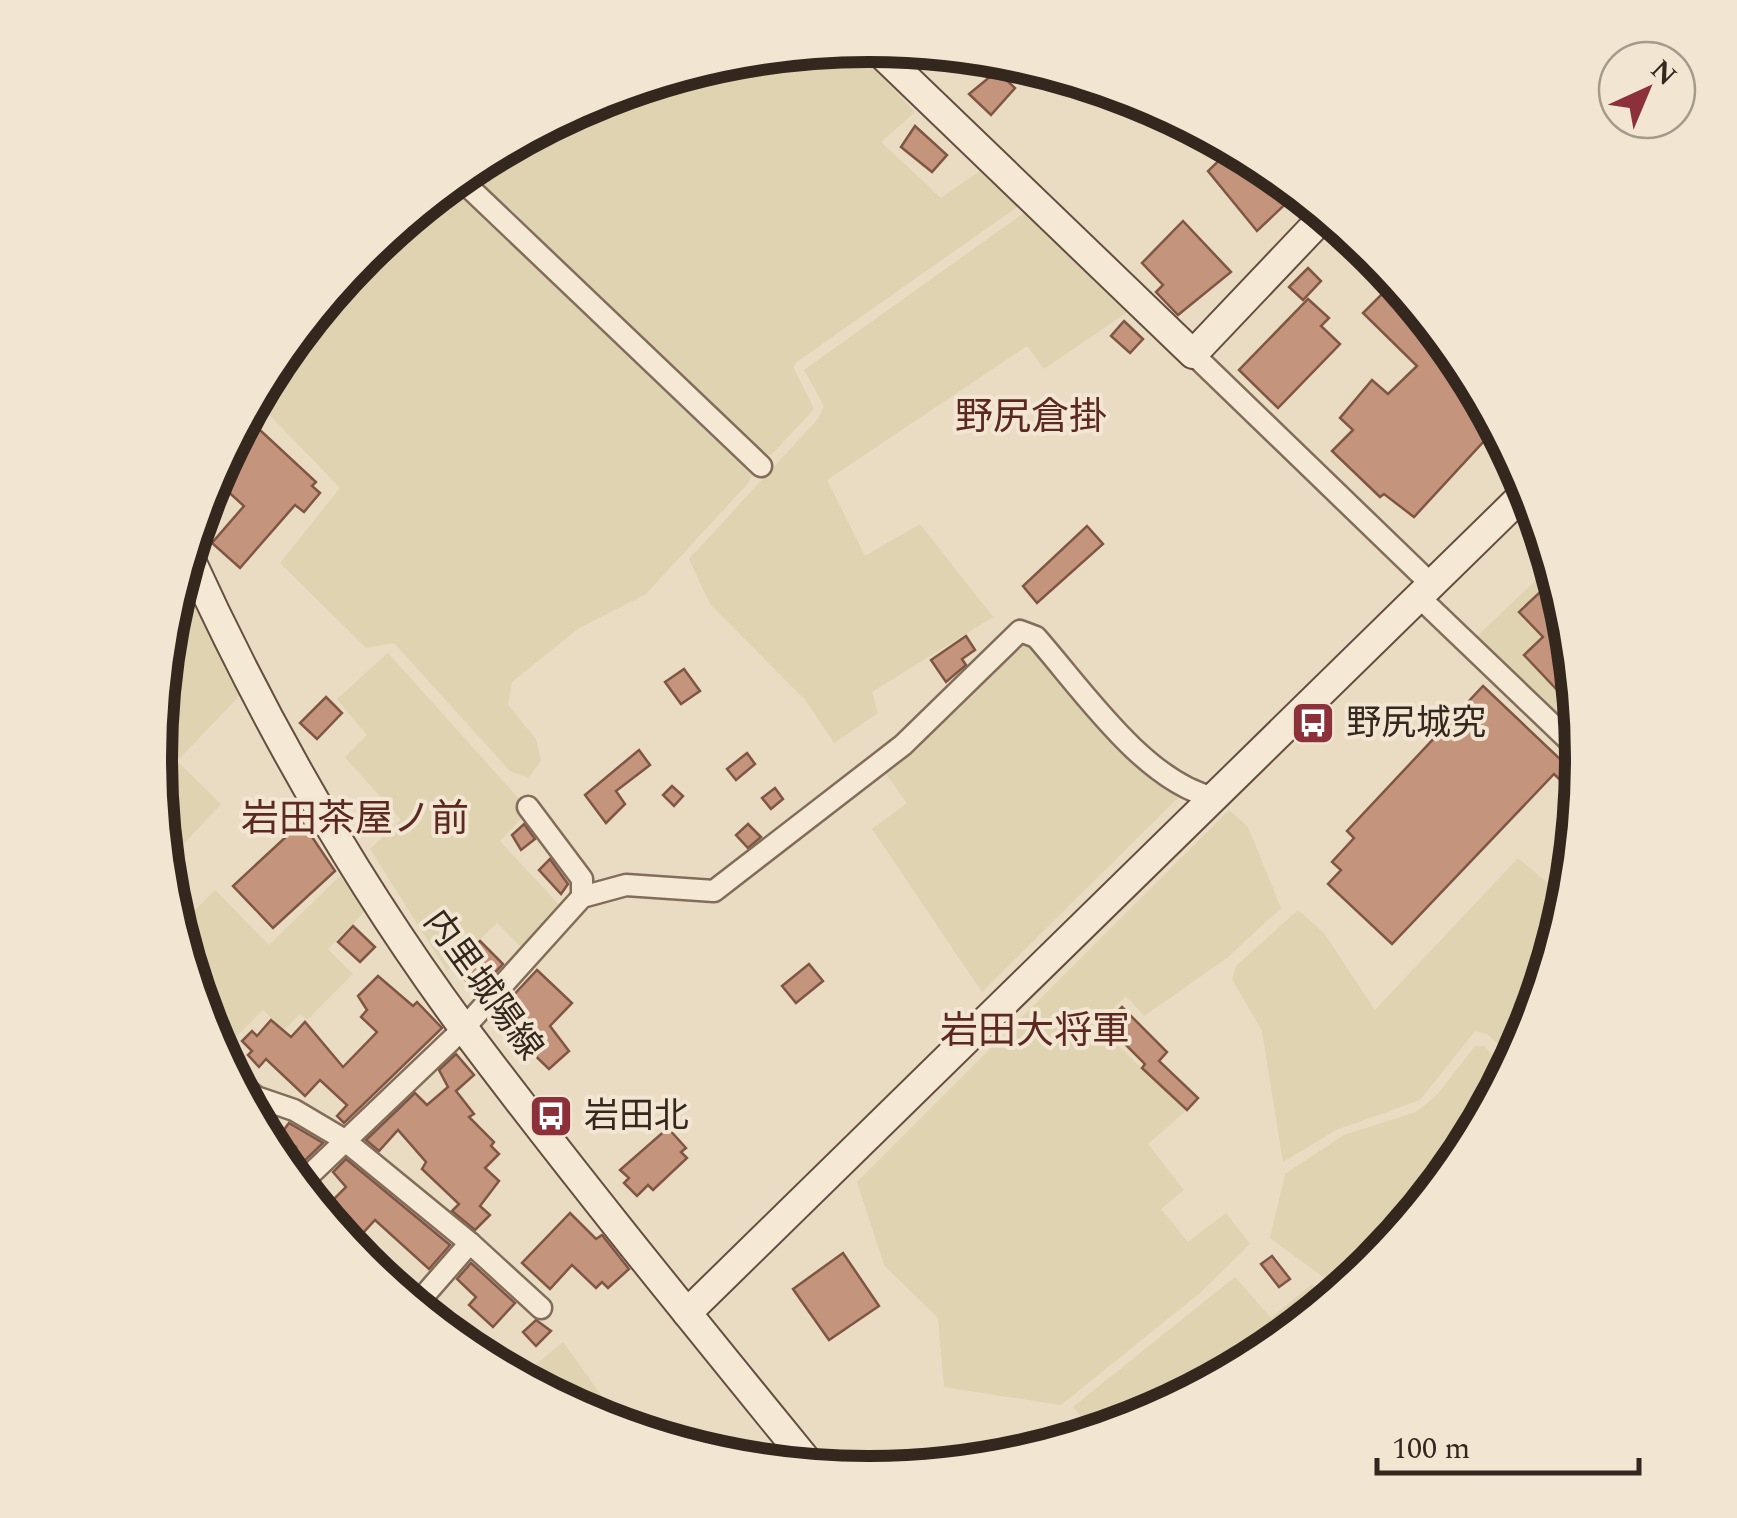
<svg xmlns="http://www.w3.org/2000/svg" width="1737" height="1518" font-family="Spectral,'Noto Sans JP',serif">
	<rect width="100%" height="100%" fill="#eadbc3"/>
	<g fill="#dfd3b1">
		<path d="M854,47L915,112L881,142L941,198L984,168L1020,205L798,361L793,367L814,409L771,455L761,454L466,170L596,99L730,59Z"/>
		<path d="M456,178L755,464L749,482L646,594L579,628L512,682L508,705L536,739L541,761L528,778L510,771L394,643L366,648L280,563L340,488L255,400L275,362L364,254Z"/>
		<path d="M1028,210L1129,311L1044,369L1027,346L827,480L865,556L920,524L993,617L872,692L878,713L834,743L806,701L710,604L689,559L818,419L824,406L804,370Z"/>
		<path d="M1552,565L1569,620L1581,743L1474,639Z"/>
		<path d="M183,572L242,693L177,761L221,804L165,864L155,758L168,619Z"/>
		<path d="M1023,634L1186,790L982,992L872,829L907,803L883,770Z"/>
		<path d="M388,653L529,810L500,841L562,908L522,948L497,923L447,971L370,849L401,820L345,757L367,735L337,699Z"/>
		<path d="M1229,810L1248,827L1281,908L1227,958L1144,1016L1126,996L1097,1025L1186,1111L1148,1144L1184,1190L1161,1209L1188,1242L1226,1213L1250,1244L1201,1292L1061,1405L944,1387L938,1318L884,1265L857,1182Z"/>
		<path d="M1518,858L1568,900L1528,1033L1514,1059L1487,1034L1475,1031L1420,1100L1336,1130L1283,1162L1262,1031L1232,979L1236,966L1298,910L1324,933L1375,1010Z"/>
		<path d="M345,871L367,909L328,949L353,974L307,1020L300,1014L284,1030L263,1010L220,1053L209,1032L177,928L215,890L269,945Z"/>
		<path d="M1475,1046H1484L1508,1070L1462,1156L1373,1264L1341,1290L1270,1238L1285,1174L1344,1135L1416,1112L1437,1095Z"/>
		<path d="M1235,1277L1271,1318L1312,1284L1332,1298L1265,1353L1141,1419L1095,1433L1073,1407Z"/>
		<path d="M563,1342L624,1427L595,1418L519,1378Z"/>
	</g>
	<g fill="#c5947c" stroke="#7f5643" stroke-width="2.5">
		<path d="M997,71L1015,88L991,115L969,94Z"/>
		<path d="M915,126L947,155L932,172L901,147Z"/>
		<path d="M1232,148L1266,166L1298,192L1257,231L1208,171Z"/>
		<path d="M1183,221L1231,272L1178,315L1156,292L1163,285L1142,263Z"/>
		<path d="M1308,268L1321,281L1303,300L1289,287Z"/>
		<path d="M1388,288L1462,363L1497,427L1414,517L1384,494L1380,497L1332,451L1353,430L1340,418L1372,380L1388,394L1417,366L1363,313Z"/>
		<path d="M1308,299L1329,318L1321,326L1340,344L1278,408L1239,370Z"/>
		<path d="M1124,321L1143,339L1130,353L1111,336Z"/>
		<path d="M246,417L316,482L312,486L320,493L304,512L295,505L240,568L212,543L244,506L213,478Z"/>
		<path d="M1087,526L1103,544L1037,603L1023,586Z"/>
		<path d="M1556,577L1569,620L1578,712L1524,655L1543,637L1519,612Z"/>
		<path d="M966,636L975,650L962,659L966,665L946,682L931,660Z"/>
		<path d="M684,669L700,691L681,704L665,682Z"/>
		<path d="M1483,686L1581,779L1579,798L1554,774L1392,944L1328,884L1341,870L1332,862L1354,838L1347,831Z"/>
		<path d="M326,697L342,713L317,739L300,723Z"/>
		<path d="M639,750L650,765L616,791L625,804L606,823L585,795Z"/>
		<path d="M747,753L755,764L736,780L727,769Z"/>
		<path d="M672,786L683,796L674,806L663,795Z"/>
		<path d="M775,788L783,799L771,809L762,798Z"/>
		<path d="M302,822L335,871L273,928L233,886Z"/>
		<path d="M524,824L535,839L521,850L512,835Z"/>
		<path d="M748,824L761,837L748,848L736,835Z"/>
		<path d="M550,859L568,884L561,894L539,870Z"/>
		<path d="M353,926L375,947L360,962L338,942Z"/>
		<path d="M480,941L503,964L477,992L453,967Z"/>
		<path d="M809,964L823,981L796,1003L782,986Z"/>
		<path d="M537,970L572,1003L550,1026L569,1051L549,1069L494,1016Z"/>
		<path d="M378,976L413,1006L417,1002L442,1028L344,1123L337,1116L347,1105L320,1080L305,1096L266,1059L259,1067L248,1055L252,1051L242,1041L252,1031L257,1036L271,1020L291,1037L305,1022L343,1067L377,1032L361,1017L367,1010L358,996Z"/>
		<path d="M1122,1007L1167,1052L1159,1061L1198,1098L1187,1110L1142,1068L1145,1064L1105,1024Z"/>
		<path d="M456,1054L474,1075L456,1091L474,1114L469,1117L494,1142L491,1146L499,1154L485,1168L499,1181L480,1206L490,1215L475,1230L452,1211L459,1204L422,1169L426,1162L398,1130L379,1151L366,1140L415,1093L427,1105L448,1087L439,1070Z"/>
		<path d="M250,1109L273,1119L263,1133Z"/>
		<path d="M289,1123L323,1143L293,1172L283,1165L296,1147L280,1135Z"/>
		<path d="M668,1128L686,1148L681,1152L687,1158L653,1190L648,1185L637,1196L624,1183L629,1178L620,1170Z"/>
		<path d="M346,1159L450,1245L429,1269L375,1220L350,1247L329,1221L336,1213L328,1205L346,1187L333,1172Z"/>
		<path d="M570,1213L596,1239L602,1235L629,1269L608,1288L602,1282L596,1288L572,1265L550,1289L522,1263Z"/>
		<path d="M843,1253L879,1306L829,1340L793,1289Z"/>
		<path d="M1272,1256L1290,1279L1279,1287L1261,1264Z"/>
		<path d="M471,1263L515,1303L493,1327L469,1305L476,1297L457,1279Z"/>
		<path d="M536,1320L551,1331L536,1346L523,1332Z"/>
		<path d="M700,1433L716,1455L683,1445Z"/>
	</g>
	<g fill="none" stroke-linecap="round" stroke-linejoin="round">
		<g stroke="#826d5b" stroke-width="25">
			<g id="street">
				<path d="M458,177L761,466"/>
				<path d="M1193,354L1431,584"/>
				<path d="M1418,596L1582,753"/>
				<path d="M528,807L582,879V897"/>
				<path d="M234,1079L256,1097L294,1110L343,1139L470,1243L541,1308"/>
				<path d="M299,1185L464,1028L582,897L626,885L714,891L903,745L1020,631L1036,637C1081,688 1144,781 1212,797"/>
				<path d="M415,1306L470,1243"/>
			</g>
		</g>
		<g stroke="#644e3f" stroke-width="32">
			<g id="secondary">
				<path d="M872,45L1193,354L1325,215"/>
				<path d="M188,554C263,719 357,884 465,1030C577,1179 695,1323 812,1467"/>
				<path d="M687,1313L1529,489"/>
			</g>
		</g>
		<use href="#street" stroke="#f5e9d5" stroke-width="20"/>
		<use href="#secondary" stroke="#f5e9d5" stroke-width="28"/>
	</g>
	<defs>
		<g id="bus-square" transform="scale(2.25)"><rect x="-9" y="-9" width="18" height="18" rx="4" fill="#8c3139" stroke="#f2e6d2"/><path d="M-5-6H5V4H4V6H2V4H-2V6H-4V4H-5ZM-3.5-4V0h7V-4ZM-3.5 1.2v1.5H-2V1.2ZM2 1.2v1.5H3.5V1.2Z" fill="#fff"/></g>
	</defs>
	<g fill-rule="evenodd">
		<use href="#bus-square" x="1313" y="723"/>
		<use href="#bus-square" x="551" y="1116"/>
	</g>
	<g text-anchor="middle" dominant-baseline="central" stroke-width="8" stroke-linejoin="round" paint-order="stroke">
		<g font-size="35" fill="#33271e" stroke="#f2e6d2" text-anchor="start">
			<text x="1346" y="723">野尻城究</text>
			<text x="584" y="1116">岩田北</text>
		</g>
		<g font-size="35" fill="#33271e" stroke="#f2e6d2">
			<text transform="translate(483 985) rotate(54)">内里城陽線</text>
		</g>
		<g font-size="38" fill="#5c2921" stroke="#f2e6d2">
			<text x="1031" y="418">野尻倉掛</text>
			<text x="355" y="820">岩田茶屋ノ前</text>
			<text x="1035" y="1032">岩田大将軍</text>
		</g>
	</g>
	<path d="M0 0H1737V1518H0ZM868 62H869A696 696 0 0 1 1565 758V760A696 696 0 0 1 869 1456H868A696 696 0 0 1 172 760V758A696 696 0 0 1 868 62Z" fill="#f2e6d2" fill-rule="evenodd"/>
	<path fill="none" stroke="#33271e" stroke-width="12" d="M868 62H869A696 696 0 0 1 1565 758V760A696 696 0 0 1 869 1456H868A696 696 0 0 1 172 760V758A696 696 0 0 1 868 62Z"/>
	<g transform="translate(1647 90) rotate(44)"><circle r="48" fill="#f2e6d2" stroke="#a69a8a" stroke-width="2.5"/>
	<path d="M0-8L18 38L0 25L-18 38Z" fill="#8c3139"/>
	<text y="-15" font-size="28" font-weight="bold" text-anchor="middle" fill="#33271e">N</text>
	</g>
	<path d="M1377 1458v15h262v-15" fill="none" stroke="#33271e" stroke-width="5"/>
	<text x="1392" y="1458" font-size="30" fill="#33271e" stroke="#f2e6d2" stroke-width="8" paint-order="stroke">100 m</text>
</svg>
